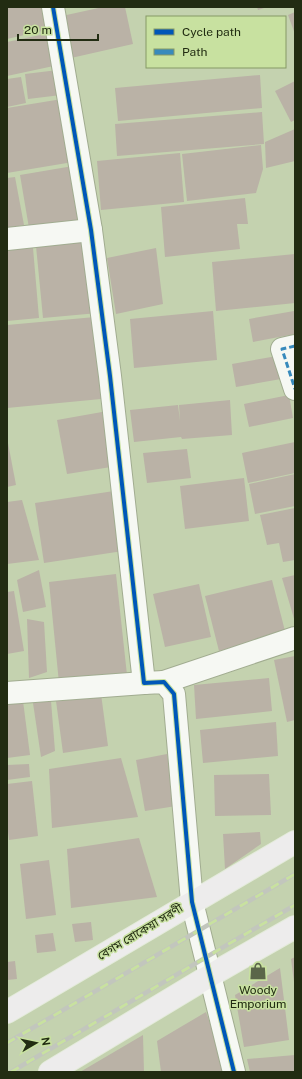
<svg xmlns="http://www.w3.org/2000/svg" width="302" height="1079" font-family="'Public Sans','Noto Sans Bengali',sans-serif">
	<rect width="100%" height="100%" fill="#c4d2af"/>
	<g fill="#bab2a6">
		<path d="M7,7H49L55,28L7,39Z"/>
		<path d="M103,7H125L133,44L71,58L62,16Z"/>
		<path d="M257,7H267L258,10Z"/>
		<path d="M295,12V34L288,15Z"/>
		<path d="M55,32L63,64L7,76V42Z"/>
		<path d="M58,70L61,95L28,99L25,74Z"/>
		<path d="M260,75L262,108L118,121L115,88Z"/>
		<path d="M21,77L26,103L7,107V79Z"/>
		<path d="M295,81V120L291,122L275,91Z"/>
		<path d="M68,98L79,161L7,173V108Z"/>
		<path d="M262,112L264,144L117,156L115,124Z"/>
		<path d="M295,129V161L266,168L265,142Z"/>
		<path d="M261,145L263,169L256,193L187,201L182,154Z"/>
		<path d="M180,153L184,202L101,210L97,161Z"/>
		<path d="M73,166L82,219L29,228L20,175Z"/>
		<path d="M15,177L24,225L7,228V178Z"/>
		<path d="M245,198L248,224H237L240,249L165,257L161,207Z"/>
		<path d="M92,240L98,313L43,318L36,246Z"/>
		<path d="M33,248L39,318L7,321V250Z"/>
		<path d="M156,248L163,304L116,314L107,258Z"/>
		<path d="M295,254V303L216,311L212,262Z"/>
		<path d="M213,311L217,360L134,368L130,319Z"/>
		<path d="M294,311L295,334L253,342L249,319Z"/>
		<path d="M95,317L101,399L7,408V325Z"/>
		<path d="M277,356L281,379L236,387L232,364Z"/>
		<path d="M289,395L293,418L249,427L244,404Z"/>
		<path d="M230,400L232,435L182,439L181,437L134,442L130,410L178,405L180,421L179,405Z"/>
		<path d="M102,412L111,467L67,474L57,420Z"/>
		<path d="M295,442V473L248,483L242,453Z"/>
		<path d="M8,443L16,485L7,487V444Z"/>
		<path d="M187,449L191,478L147,483L143,453Z"/>
		<path d="M295,474V506L255,514L249,484Z"/>
		<path d="M244,478L249,521L185,529L180,486Z"/>
		<path d="M114,491L123,551L44,563L35,503Z"/>
		<path d="M22,500L39,560L7,564V502Z"/>
		<path d="M295,508V560L283,562L279,543L267,545L260,515Z"/>
		<path d="M39,570L46,607L23,612L17,580Z"/>
		<path d="M116,574L127,675L59,683L49,582Z"/>
		<path d="M295,575V622L282,578Z"/>
		<path d="M272,580L286,635L219,651L205,596Z"/>
		<path d="M199,584L211,637L165,647L153,594Z"/>
		<path d="M14,591L24,651L7,654V592Z"/>
		<path d="M27,619L44,622L47,672L29,678Z"/>
		<path d="M295,656V720L287,722L274,660Z"/>
		<path d="M269,678L272,711L196,719L194,685Z"/>
		<path d="M101,694L108,746L63,753L56,701Z"/>
		<path d="M23,701L30,755L7,758V703Z"/>
		<path d="M51,701L55,751L41,757L33,703Z"/>
		<path d="M276,722L278,756L203,763L200,730Z"/>
		<path d="M167,754L176,806L145,811L136,760Z"/>
		<path d="M121,758L138,817L52,828L49,769Z"/>
		<path d="M29,764L30,777L7,780V765Z"/>
		<path d="M269,774L271,815L215,816L214,775Z"/>
		<path d="M32,781L38,836L9,840L7,824V784Z"/>
		<path d="M260,832L261,844L225,869L223,834Z"/>
		<path d="M139,838L157,897L71,908L67,849Z"/>
		<path d="M49,860L56,915L26,919L20,864Z"/>
		<path d="M91,922L93,940L75,942L72,924Z"/>
		<path d="M53,933L56,951L37,953L35,935Z"/>
		<path d="M295,957V982H294L291,959Z"/>
		<path d="M15,961L17,979L7,980V962Z"/>
		<path d="M280,968L289,1040L244,1047L235,995Z"/>
		<path d="M206,1012L227,1072H161L157,1041Z"/>
		<path d="M143,1035L144,1072H80Z"/>
		<path d="M295,1055V1072H250L247,1059Z"/>
	</g>
	<g fill="none" stroke-linecap="round" stroke-linejoin="round">
		<g stroke="#a1ac90" stroke-width="24">
			<g id="minor">
				<path d="M53,7L91,230L110,376L144,683L164,682L174,694L192,902L234,1072"/>
				<path d="M7,239L91,230"/>
				<path d="M295,346L282,349L295,389"/>
				<path d="M164,682L295,638"/>
				<path d="M7,693L144,683"/>
			</g>
		</g>
		<g stroke="#e4ebdb" stroke-width="24">
			<g id="major">
				<path d="M7,1012L295,842"/>
				<path d="M50,1072L211,975L295,927"/>
			</g>
		</g>
		<use href="#minor" stroke="#f6f8f3" stroke-width="22"/>
		<use href="#major" stroke="#edecec" stroke-width="22"/>
		<g stroke="#c2c6bd" stroke-width="4.5">
			<g id="rail">
				<path d="M7,1043L295,874"/>
				<path d="M11,1072L295,905"/>
			</g>
		</g>
		<use href="#rail" stroke="#c8e1a0" stroke-width="3" stroke-dasharray="9" stroke-linecap="butt"/>
		<path stroke="#388abc" stroke-width="3" stroke-dasharray="6 3" stroke-linecap="butt" d="M295,346L282,349L295,389"/>
		<g stroke="#c8e1a0" stroke-width="6">
			<path id="cycleway" d="M53,7L91,230L110,376L144,683L164,682L174,694L192,902L234,1072"/>
		</g>
		<use href="#cycleway" stroke="#0057b8" stroke-width="4"/>
	</g>
	<defs>
		<g id="shop-bare" transform="scale(1.38)"><path d="M-5-2.5h2.3a2.7 3.5 0 0 1 5.4 0H5L5.5 6h-11ZM-1.5-2.5h3a1.5 2.3 0 0 0-3 0Z" fill="#5b6649" stroke="#c8e1a0" stroke-width="2.5" paint-order="stroke"/></g>
	</defs>
	<g fill-rule="evenodd">
		<use href="#shop-bare" x="258" y="971"/>
	</g>
	<g text-anchor="middle" dominant-baseline="central" stroke-width="3" stroke-linejoin="round" paint-order="stroke">
		<g font-size="12" fill="#222c12" stroke="#c8e1a0">
			<text transform="translate(140 932) rotate(-31)">বেগম রোকেয়া সরণী</text>
		</g>
		<g font-size="12" fill="#222c12" stroke="#c8e1a0">
			<text x="258" y="990">Woody<tspan x="258" dy="14">Emporium</tspan></text>
		</g>
	</g>
	<rect width="302" height="1079" fill="none" stroke="#222c12" stroke-width="16"/>
	<rect x="146" y="16" width="140" height="52" fill="#c8e1a0" stroke="#869967"/>
	<rect x="154" y="29" width="20" height="6" fill="#0057b8" stroke="#869967"/>
	<text x="182" y="36" font-size="12" fill="#222c12">Cycle path</text>
	<rect x="154" y="49" width="20" height="6" fill="#388abc" stroke="#869967"/>
	<text x="182" y="56" font-size="12" fill="#222c12">Path</text>
	<g transform="translate(36 1043) rotate(81)" stroke="#c8e1a0" stroke-width="3" paint-order="stroke">
	<path d="M0-3L7 15L0 10L-7 15Z" fill="#222c12"/>
	<text y="-6" font-size="11" font-weight="bold" text-anchor="middle" fill="#222c12">N</text>
	</g>
	<path d="M18 34v6h80v-6" fill="none" stroke="#222c12" stroke-width="2"/>
	<text x="24" y="34" font-size="12" fill="#222c12" stroke="#c8e1a0" stroke-width="3" paint-order="stroke">20 m</text>
</svg>
